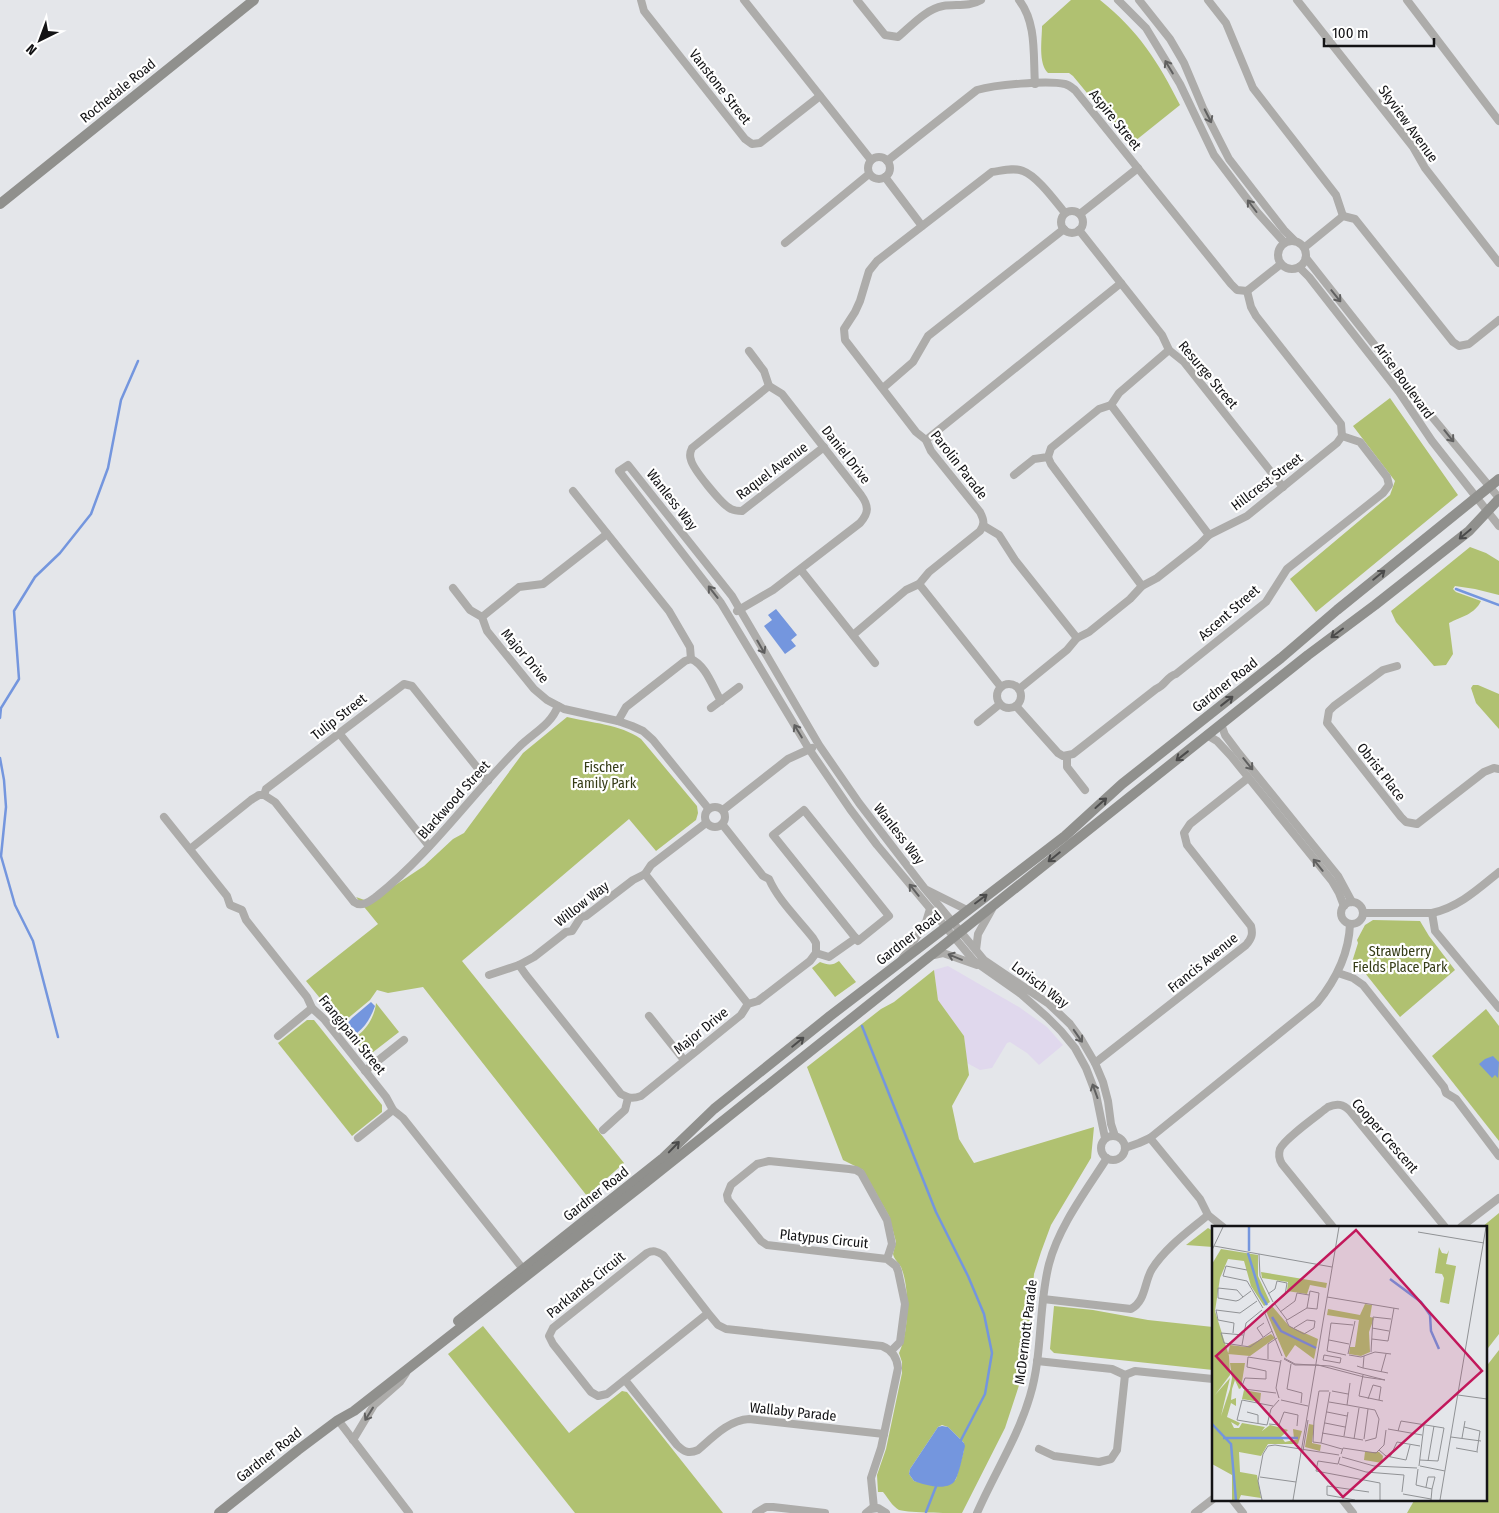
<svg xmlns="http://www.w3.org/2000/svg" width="1499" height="1513" font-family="'Fira Sans Condensed',sans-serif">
	<rect width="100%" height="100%" fill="#e4e6ea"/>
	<path fill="#e0d8ed" d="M948,966L1019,1007L1047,1027L1063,1045L1039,1065L1027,1053L1010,1042L1007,1043L992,1068L980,1070L967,1063L964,1036L938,1000L934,970Z"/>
	<g fill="#b0c171" fill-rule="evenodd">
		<path d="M1071,0H1100C1138,30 1159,63 1180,105L1130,145L1073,76L1069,73H1048C1038,63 1042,40 1042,26Z"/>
		<path d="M1390,398L1458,495L1316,612L1290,579L1390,495L1395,481L1353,426Z"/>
		<path d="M1470,547L1486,553L1499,561V595L1475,589L1455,586L1453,589L1456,592L1481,601C1475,614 1461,617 1449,623L1453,654L1446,665L1434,666L1396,622L1391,611Z"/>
		<path d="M1473,685H1478L1499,694V729L1476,703L1471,688Z"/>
		<path d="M567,717C591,723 620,724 641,739L697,806L698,813L696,820L656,851L629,819L462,961L624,1163L587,1196L423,987L388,993L377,990L370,1000L341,1024L306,981L378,924L356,897L370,902L424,866L453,839L464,833L523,753Z"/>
		<path d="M1373,920L1420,921L1429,936L1455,970L1400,1017L1365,973L1353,967L1352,962L1358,943L1357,940L1365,925Z"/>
		<path d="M839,961L856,982L835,997L812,968L820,962C828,965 832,966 839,961Z"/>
		<path d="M934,970L938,1000L964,1036L969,1075L952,1106L959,1139L974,1163L1094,1127L1091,1158L1051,1225L1041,1252L1034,1274L1026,1364L1005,1428L962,1513C946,1513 912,1513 899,1510C892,1506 888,1498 883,1492H878L877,1475L886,1449L902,1373V1362L899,1353C909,1332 910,1288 901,1267C898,1262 894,1259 893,1254L896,1242L889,1216L863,1170L843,1160L807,1067L881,1009L894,1002ZM942,1425L948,1427L964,1443V1450L956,1479L951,1484L935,1486L914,1481L909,1474L910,1469L938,1427Z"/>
		<path d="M376,1003L399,1032L368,1056L355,1040V1037C366,1031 375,1016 376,1003Z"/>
		<path d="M1486,1009L1499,1026V1141L1432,1056Z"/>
		<path d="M307,1020H314L382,1105V1112L352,1136L278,1043Z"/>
		<path d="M1499,1213V1334L1485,1352V1227H1482Z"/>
		<path d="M1208,1228L1213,1231V1247L1186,1245Z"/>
		<path d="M1054,1306L1093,1310L1148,1320L1213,1327V1370L1054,1353L1050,1349Z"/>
		<path d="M483,1326L569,1433L622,1391L627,1392L723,1513H575L448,1354Z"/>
		<path d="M1499,1350V1513H1407L1415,1499H1485V1368Z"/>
	</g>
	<g fill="#7496de">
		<path d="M776,609L797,635L791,640L796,646L785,654L764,626L772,620L768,615Z"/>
		<path d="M371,1002L375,1006C371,1017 366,1026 357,1033L346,1025L352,1018Z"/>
		<path d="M1493,1056L1499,1062L1498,1078L1495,1075L1492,1078L1479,1064L1485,1059Z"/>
		<path d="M942,1426L948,1427L964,1443L965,1446C963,1454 959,1476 954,1482C945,1491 925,1485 914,1481L909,1474L910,1469L938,1427Z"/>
	</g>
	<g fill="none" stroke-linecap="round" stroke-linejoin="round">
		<g stroke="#7496de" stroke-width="2.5">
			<path d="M1456,589L1499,605"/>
			<path d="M0,718L1,708L19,679L14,611L35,577L60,553L91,514L108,468L121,400L138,361"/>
			<path d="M0,758L4,780L6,807L1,856L15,905L33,941L58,1037"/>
			<path d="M862,1026L936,1212L968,1276L984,1314L992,1353L985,1394L960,1442"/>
			<path d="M926,1512L937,1484"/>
		</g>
		<g stroke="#adacaa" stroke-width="8">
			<path d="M641,0L644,11L745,139L752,144L760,143L820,96"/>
			<path d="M744,0L871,160"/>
			<path d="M857,0L885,35L898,37C911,26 926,9 943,6C957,4 969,7 981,0"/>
			<path d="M1019,0C1037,23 1033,56 1035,84"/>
			<path d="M1118,0L1146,28L1180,84L1214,155L1257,212L1284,242"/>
			<path d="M1139,0L1170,39L1184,63L1203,108L1229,159L1284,230L1294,240"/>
			<path d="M1208,0L1226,23L1253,88L1336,195L1343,216"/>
			<path d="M1297,0L1413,147L1425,168L1499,263"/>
			<path d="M1407,0L1499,121"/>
			<circle cx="879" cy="168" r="11"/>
			<path d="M887,161L977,90C995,85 1046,80 1065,84C1069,85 1071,87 1075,90L1231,284L1237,290L1247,291L1281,264"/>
			<path d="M885,177L922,226"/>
			<circle cx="1072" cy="222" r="11"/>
			<path d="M1080,214L1138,168"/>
			<path d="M1079,230L1162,335L1169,350L1184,362L1283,487"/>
			<circle cx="1292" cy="255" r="14"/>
			<path d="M785,243L869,174"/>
			<path d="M1305,247L1343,216L1355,219L1453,342L1459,346L1469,344L1499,320"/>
			<path d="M1306,258L1414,395L1499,498"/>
			<path d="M1299,267L1309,277L1399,392L1432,441L1499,526"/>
			<path d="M769,386L692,448C690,452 689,455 691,460C693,469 722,505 731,509C735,511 738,511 742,511L824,447"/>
			<path d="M883,388L913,362L928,336L1064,229"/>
			<path d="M1111,405L1209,535"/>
			<path d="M926,440L1121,283"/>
			<path d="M1048,457L1051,464L1142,586"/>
			<path d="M1014,475L1034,459L1048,457L1051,448L1099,409L1111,405L1119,393L1169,350"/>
			<path d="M573,491L669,611L690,647L691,659"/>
			<path d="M984,526L999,535L1015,560L1077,638"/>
			<path d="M801,570L875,663"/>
			<path d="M919,584L1001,687"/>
			<path d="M453,588L470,610L482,617L487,631L534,689L547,700L564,709L618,721L632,726L643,731L653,740L708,808"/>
			<path d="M737,611L773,590L860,523C869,513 869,506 861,495L782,394L769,386L764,371L749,351"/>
			<path d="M482,617L519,587L543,584L607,534"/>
			<path d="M853,635L906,590L919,584L929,572L980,531C985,524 984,520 980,512L931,451L926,440L916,432L845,340L844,329L855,312L860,301L869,271L877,261L992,172C1001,171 1014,167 1023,171C1037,176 1055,201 1065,213"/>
			<path d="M1397,666L1383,670L1334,706L1329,711L1327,723L1401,817L1406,822L1417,824L1484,772L1494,768L1499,769"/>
			<circle cx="1009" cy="696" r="12"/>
			<path d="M1019,689L1067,650L1077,638L1089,632L1130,599L1142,586L1157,578L1199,545L1209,535L1247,516L1337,443L1342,436L1341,424L1256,316L1251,307L1247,291"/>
			<path d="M1016,706L1058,753L1063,756L1073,754L1156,689C1166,685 1166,677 1176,674L1266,602L1287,569L1383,493L1389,485L1387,477L1360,442L1342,436"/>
			<path d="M711,708L739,687"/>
			<path d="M618,721L626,707L685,661L691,659C706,665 713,688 721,701"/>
			<path d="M978,722L1000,704"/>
			<path d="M1221,724L1225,735L1237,751L1338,876L1352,902"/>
			<path d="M339,733L429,846"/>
			<path d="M1207,735L1217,741L1231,756L1332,881L1339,893L1344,906"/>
			<path d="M1067,757V767L1085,790"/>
			<path d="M264,795L275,802L354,902C362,908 370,901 377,896C431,853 471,795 519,747C533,733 551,725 558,706"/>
			<circle cx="715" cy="817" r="10"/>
			<path d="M723,810L788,759L812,748"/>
			<path d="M804,810L889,916L858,941L773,835Z"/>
			<path d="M164,817L227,896L230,905L242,910L246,920L307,997L312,1008L324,1019L386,1097L393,1110L403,1118L523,1269"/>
			<path d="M190,849L251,800L259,795H264L266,789L404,684L412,686L488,781"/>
			<path d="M645,874L748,1004"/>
			<path d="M927,890L967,910"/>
			<circle cx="1352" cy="913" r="11"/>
			<path d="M1363,913H1432C1459,907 1478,889 1499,872"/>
			<path d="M1432,913L1435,931L1499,1008"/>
			<path d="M976,950L978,934L992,909"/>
			<path d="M816,953L829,957L856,938"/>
			<path d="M934,955L943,953L977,965"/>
			<path d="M902,959L926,922L930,909"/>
			<path d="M519,965L526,975L621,1094C629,1098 632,1099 641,1096L741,1015L748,1004L758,1001L810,961L816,953V943L813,938C799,920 778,900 769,879L763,876L722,824"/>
			<path d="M1338,973L1353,978L1363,985L1444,1087L1446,1093L1456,1099L1499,1156"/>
			<path d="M489,975L519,965L534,957L566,932L572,931L581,917L586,916L633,880L645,874L651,865L706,823"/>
			<path d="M649,1016L684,1060"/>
			<path d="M278,1036L312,1008"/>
			<path d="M1095,1063L1246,945C1252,938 1253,934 1251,926L1187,845L1184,833L1190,824L1248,778"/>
			<path d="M365,1071L404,1040"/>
			<path d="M603,1130L625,1110L628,1098"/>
			<circle cx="1113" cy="1148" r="12"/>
			<path d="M358,1138L393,1110"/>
			<path d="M1105,1138L1096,1094L1086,1068L1075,1048L1061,1031L1047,1017L1021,994L974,961L877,845L850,809L809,749L721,603L619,471L628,465L732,596L819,745L859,803L925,889L984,960L1049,1004L1070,1024L1081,1039L1095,1063L1103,1082L1108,1101L1111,1124L1115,1136"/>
			<path d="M1150,1138L1200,1199L1208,1215L1223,1227"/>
			<path d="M1125,1148L1139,1143L1150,1138L1317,1003C1335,981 1349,953 1350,924"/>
			<path d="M1333,1227L1282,1164C1279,1159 1278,1155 1280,1149C1284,1139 1318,1115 1328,1107C1337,1103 1343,1104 1350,1111L1445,1227"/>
			<path d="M1461,1227L1499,1198"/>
			<path d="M887,1259L767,1245L761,1241L728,1200L727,1195L731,1185L757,1164L769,1161L849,1169L856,1170L861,1173L887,1220L892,1244L887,1259L896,1266L898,1271L905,1304L900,1342L891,1351"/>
			<path d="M1043,1299L1131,1309C1146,1301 1144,1282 1152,1269C1166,1247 1189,1231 1208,1215"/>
			<path d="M708,1313L663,1255C657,1251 653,1250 647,1253L553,1328L549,1336L553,1344L591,1392L598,1396L607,1394L708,1313L718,1325L726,1329L882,1346C892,1350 897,1357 898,1368L881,1448L871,1478L874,1508"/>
			<path d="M1037,1361L1112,1369L1125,1375L1135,1371L1213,1379"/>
			<path d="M625,1380L677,1445C684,1452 689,1454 698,1450C713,1437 729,1420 749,1419L884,1434"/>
			<path d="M338,1420L409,1513"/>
			<path d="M353,1440L374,1405L400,1382L406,1373"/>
			<path d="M1039,1449L1054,1456L1099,1462L1111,1459L1117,1450L1125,1375"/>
			<path d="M1232,1499L1243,1513"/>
			<path d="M1342,1499L1353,1513"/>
			<path d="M756,1513L766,1507H773L825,1513"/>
			<path d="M866,1513L871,1509L878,1508L886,1513"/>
			<path d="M977,1513C994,1474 1018,1437 1030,1396C1043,1353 1038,1307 1049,1264C1059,1226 1086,1191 1107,1158"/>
			<path d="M1195,1513L1213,1499"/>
		</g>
		<g stroke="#90908d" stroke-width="10">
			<path d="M0,204L254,0"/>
			<path d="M458,1321L662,1159L714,1109L830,1016L1065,836L1122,784L1281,658L1337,610L1499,479"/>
			<path d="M219,1513L298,1450L338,1420L354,1411L645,1183L1308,655L1375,605L1469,531L1499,499"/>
		</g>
	</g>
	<defs><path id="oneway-shaft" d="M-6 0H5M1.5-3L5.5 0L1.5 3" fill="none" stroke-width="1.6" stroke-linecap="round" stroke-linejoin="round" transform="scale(1.25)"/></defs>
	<g stroke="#606060">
		<use href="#oneway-shaft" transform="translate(1169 67) rotate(-121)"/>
		<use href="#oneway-shaft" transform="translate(1208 116) rotate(63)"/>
		<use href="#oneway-shaft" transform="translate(1252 206) rotate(-127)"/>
		<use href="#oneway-shaft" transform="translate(1336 296) rotate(51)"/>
		<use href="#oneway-shaft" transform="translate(1449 436) rotate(51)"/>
		<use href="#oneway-shaft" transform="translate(713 592) rotate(-128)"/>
		<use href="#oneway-shaft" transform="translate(761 647) rotate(60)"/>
		<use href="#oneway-shaft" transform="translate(798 731) rotate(-121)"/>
		<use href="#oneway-shaft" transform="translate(1248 764) rotate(51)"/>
		<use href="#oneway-shaft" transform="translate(1318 865) rotate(-129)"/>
		<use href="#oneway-shaft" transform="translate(914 890) rotate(-129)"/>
		<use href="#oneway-shaft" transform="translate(955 957) rotate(-158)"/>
		<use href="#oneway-shaft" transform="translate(1078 1036) rotate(55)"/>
		<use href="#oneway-shaft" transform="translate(1095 1091) rotate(-110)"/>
		<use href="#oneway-shaft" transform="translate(369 1414) rotate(122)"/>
	</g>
	<g stroke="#4b4b4b">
		<use href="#oneway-shaft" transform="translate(1465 534) rotate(140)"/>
		<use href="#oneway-shaft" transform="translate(1379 575) rotate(-39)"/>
		<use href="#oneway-shaft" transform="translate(1337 633) rotate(143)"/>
		<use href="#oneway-shaft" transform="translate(1227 701) rotate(-38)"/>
		<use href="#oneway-shaft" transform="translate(1182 756) rotate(142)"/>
		<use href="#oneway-shaft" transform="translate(1101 803) rotate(-42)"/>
		<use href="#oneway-shaft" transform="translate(1054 857) rotate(141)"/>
		<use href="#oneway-shaft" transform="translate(981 899) rotate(-37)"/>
		<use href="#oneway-shaft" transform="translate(798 1042) rotate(-39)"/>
		<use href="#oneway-shaft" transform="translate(674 1147) rotate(-46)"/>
	</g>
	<g text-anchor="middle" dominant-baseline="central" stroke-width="4.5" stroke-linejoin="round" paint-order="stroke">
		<g font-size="14" fill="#131315" stroke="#fff">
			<text transform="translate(720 87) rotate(52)">Vanstone Street</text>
			<text transform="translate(118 91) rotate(-39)">Rochedale Road</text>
			<text transform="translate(1115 120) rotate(51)">Aspire Street</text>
			<text transform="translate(1408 124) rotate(54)">Skyview Avenue</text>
			<text transform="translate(1208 375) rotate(50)">Resurge Street</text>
			<text transform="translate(1404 381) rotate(54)">Arise Boulevard</text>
			<text transform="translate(846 455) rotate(52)">Daniel Drive</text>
			<text transform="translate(959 465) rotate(52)">Parolin Parade</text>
			<text transform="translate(772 471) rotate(-37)">Raquel Avenue</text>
			<text transform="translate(1267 482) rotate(-37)">Hillcrest Street</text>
			<text transform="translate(672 500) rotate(52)">Wanless Way</text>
			<text transform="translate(1229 613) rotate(-41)">Ascent Street</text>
			<text transform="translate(525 656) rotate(50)">Major Drive</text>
			<text transform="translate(1225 685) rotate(-38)">Gardner Road</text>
			<text transform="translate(339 717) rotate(-38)">Tulip Street</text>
			<text transform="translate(1381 772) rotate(52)">Obrist Place</text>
			<text transform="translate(454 800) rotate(-48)">Blackwood Street</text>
			<text transform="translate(899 834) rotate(52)">Wanless Way</text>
			<text transform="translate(582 904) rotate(-38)">Willow Way</text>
			<text transform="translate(909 938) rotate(-38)">Gardner Road</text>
			<text transform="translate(1203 963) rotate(-39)">Francis Avenue</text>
			<text transform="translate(1040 985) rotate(37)">Lorisch Way</text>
			<text transform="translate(701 1031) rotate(-39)">Major Drive</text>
			<text transform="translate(352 1035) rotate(51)">Frangipani Street</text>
			<text transform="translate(1385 1136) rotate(49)">Cooper Crescent</text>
			<text transform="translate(596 1194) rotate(-38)">Gardner Road</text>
			<text transform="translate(824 1239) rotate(6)">Platypus Circuit</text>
			<text transform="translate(586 1285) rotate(-39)">Parklands Circuit</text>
			<text transform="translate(1026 1332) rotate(-83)">McDermott Parade</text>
			<text transform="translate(793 1412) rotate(6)">Wallaby Parade</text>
			<text transform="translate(269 1455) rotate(-38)">Gardner Road</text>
		</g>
		<g font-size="14" fill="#353c17" stroke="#fff">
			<text x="604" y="767">Fischer<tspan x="604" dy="16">Family Park</tspan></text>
			<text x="1400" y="951">Strawberry<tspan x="1400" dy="16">Fields Place Park</tspan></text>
		</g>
	</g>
	<g transform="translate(1212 1226)">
		<rect width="275" height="275" fill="#e4e6ea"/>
		<path d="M227,21L230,27L235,28L237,24L234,38L244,40L237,78L228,76L232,52L230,48L223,47ZM9,23L46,29V50L58,76L52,80L39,60L32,35L16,33L8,52L3,85L17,130L18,149L3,169L18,152L9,190L18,163L20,152L18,137H33L29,162L27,163L23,154L20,163L19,174L24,172V180L19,177L15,191L28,197L26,200L19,196L22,202H27L30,197L53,201L50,205L58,199L66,201L76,204L69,211L73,216L86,213H82L81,203L90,205L86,218H56L49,230L27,226L28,246L45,249L49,272L29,269L27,274H20V249L0,238V38ZM49,46L115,57L114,62L98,59L95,68L75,65L76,56L50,52ZM153,78L160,79L158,91L162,92L157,106L158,126L149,130L137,128L138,121H143L147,94L115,89L116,83L148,89ZM60,80L77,100L106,113L102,133L83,119L74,132L54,85ZM59,108L63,112L38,130L16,128L18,119L34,121ZM32,164L49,167L48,176L30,173ZM97,198L102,199L100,217L109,219L108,225L93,221ZM153,226H167L171,230L170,237L152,234Z" fill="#b0c171"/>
		<path fill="none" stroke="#7496de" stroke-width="2.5" d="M37,25V1M36,27L48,67L55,79M178,53L209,76L218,89L219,105L227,123M60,91L69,105L104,122M0,198L19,218L24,274M11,212H86"/>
		<path fill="none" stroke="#909295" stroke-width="1" d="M206,6L272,17M2,20L120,41M0,24L11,1M47,28L48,50L61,76M35,44L14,40L11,50L35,55L51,82M56,68L63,63L65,55L75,57L73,69L63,76M31,71L25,64L6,62V72L24,75L27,74L39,65M115,71L187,83M63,78L75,94L95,82L98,65L107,67L105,83L95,82M52,85L70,130M68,86L83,75L85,67L97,69M74,94L77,100L92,108L102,102L103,95L95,94L82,102M160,102L177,105M21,107L22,97L6,94L4,84L28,87L45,75M31,109L9,107L12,117L38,121L60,105M51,111L45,102L52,97M160,113L176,115L182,82M117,114L137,118M30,119L34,97L50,84M159,126L161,91L179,93M136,128L143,95M112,129L129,132L128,137L111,134ZM134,129L115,125L119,97L141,99M137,129L149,131L163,126L179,128M56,133V118L65,112M72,133L83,139H106L152,151L173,154L118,140L83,138L72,132M79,138L75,163L90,167L89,177M145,140L151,142L152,130M151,142L176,147M169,146L174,128M151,149L147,170L171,175M138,157L135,179L163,184L167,193L164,212L153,215M120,165L136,168M118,166L109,217L130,223M64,167L32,163L30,160L33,152L54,153V145L35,141L36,131L68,136M246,169L275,173M67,172L64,162L69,134M156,173L161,159L169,161L167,174M69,174L96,180M117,176L135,179M61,180L30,174L25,194L55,199L59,183L67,174M35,186L46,189V197M115,186L135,190M113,197L133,201M57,198L67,199L72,186L86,189L85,200M252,201L268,205L265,225M176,203L210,209M186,205L189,195L232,202L226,235L208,234M110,207L151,214M132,210L136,186M239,211L269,215M250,212L253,195M142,213L147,182M152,213L156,183M109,217L101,216L102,195L107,165H117M244,222L266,226M167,224L174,230L194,234L198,219M91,225L96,194M129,228L131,222L164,227L172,219L174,204M128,231L126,238L106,235L104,245L168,257V274M130,231L162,240L205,242M178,231L185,216L208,220M216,235L222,200M127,238L154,246L192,249L190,266M207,240L212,199M208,240L233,245M206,243L204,259L220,263L219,274M48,251L84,256M214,261L216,251H223L220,263M191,268L219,273M50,274L46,255L51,228L56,220L63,219L127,229M81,274L127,1M143,274L115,269V260L157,266M228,274L274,1"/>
		<path fill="#c2185b" fill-opacity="0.15" stroke="#c2185b" stroke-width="2.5" d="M144,4L270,145L131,271L4,130Z"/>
		<rect width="275" height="275" fill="none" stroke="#131315" stroke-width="2.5"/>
	</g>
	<g transform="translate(40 40) rotate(222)" stroke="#ffffff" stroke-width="4" paint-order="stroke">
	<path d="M0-4L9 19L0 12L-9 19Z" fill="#131315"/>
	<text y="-8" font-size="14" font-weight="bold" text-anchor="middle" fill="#131315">N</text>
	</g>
	<path d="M1324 38v8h110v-8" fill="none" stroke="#131315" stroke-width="2.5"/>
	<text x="1332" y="38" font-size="15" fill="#131315" stroke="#ffffff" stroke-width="4" paint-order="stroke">100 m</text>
</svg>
